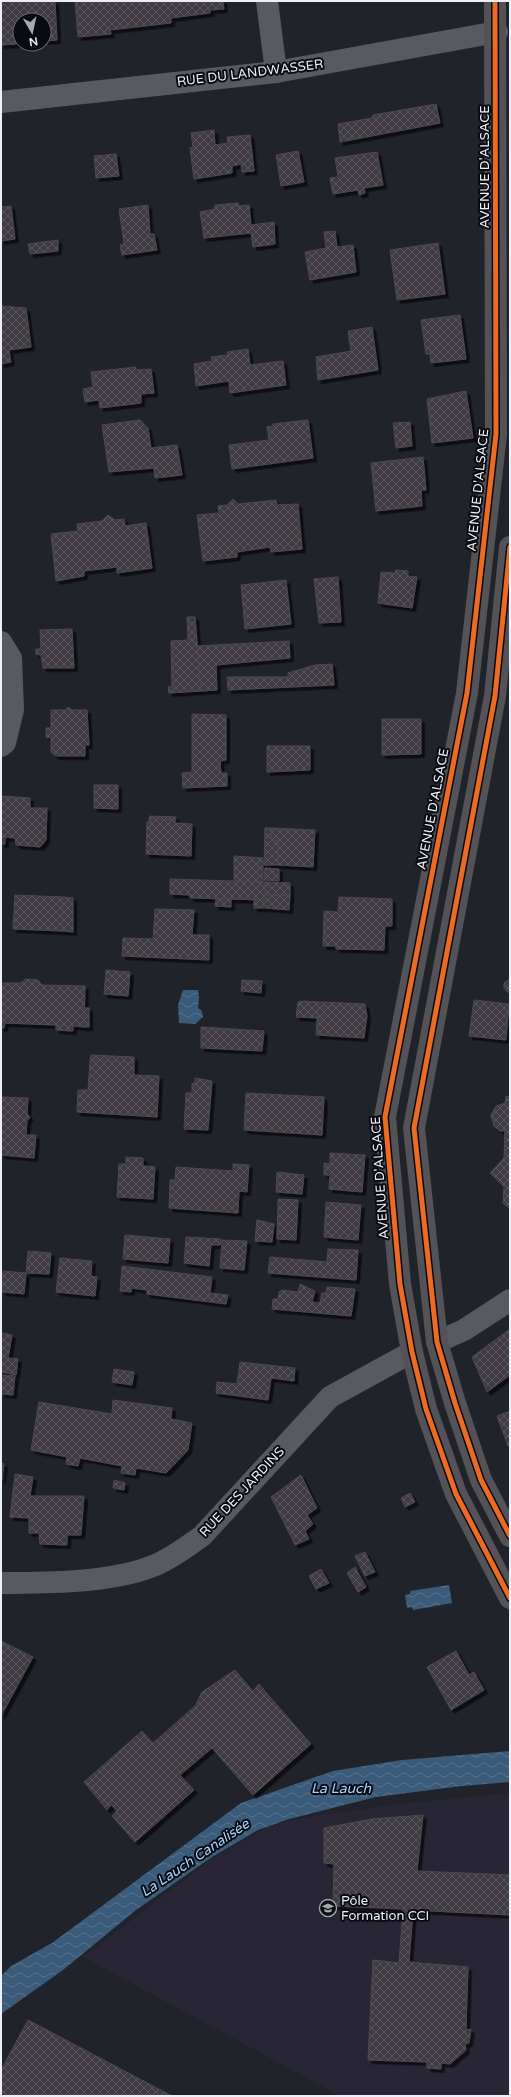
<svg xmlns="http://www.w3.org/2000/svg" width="511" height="2097" font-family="'Varela Round',sans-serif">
	<defs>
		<pattern id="water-waves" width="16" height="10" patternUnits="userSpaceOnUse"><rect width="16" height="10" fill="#3b5b7a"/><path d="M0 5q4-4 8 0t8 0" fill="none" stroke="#58738e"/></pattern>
		<pattern id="building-cross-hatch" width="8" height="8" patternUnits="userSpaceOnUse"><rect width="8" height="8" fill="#3f3a43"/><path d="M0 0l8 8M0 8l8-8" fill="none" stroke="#5b575f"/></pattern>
		<filter id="shadow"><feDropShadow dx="3.5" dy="3.5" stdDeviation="0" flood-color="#0009"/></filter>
	</defs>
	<rect width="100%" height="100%" fill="#20232a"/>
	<path fill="#282635" d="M510,1793V2096H333V2092L83,1957L210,1860L269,1826L289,1820L397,1804Z"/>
	<g fill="url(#water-waves)">
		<path d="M183,990H198L199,998L198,1008L202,1011L203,1017L195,1024L179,1023L178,1005Z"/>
		<path d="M449,1585L452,1603L413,1610L412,1607L407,1608L405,1595L410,1594V1591Z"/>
		<path d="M510,1751V1782L462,1786L376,1797L289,1819L258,1830L212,1857L136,1910L63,1970L1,2014V1976L11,1966L52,1943L241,1803L333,1771L402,1760Z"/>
	</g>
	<g fill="url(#building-cross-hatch)" stroke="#4b4a4f" filter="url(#shadow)">
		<path d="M1,1L5,4L6,1H55L57,40L44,41V20H20V37L16,38V44L1,45Z"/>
		<path d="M75,1H223L224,9L210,10V13L171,18V23L110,30L111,34L78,37Z"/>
		<path d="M436,104L440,123L340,142L338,124L372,118L373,115Z"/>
		<path d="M214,130L215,145L228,143L227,137L250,135L254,171L242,172L241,164L232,166V173L194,179L190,148L193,147L191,133Z"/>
		<path d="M298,151L304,182L281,186L276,155Z"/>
		<path d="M377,152L383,185L364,188L365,193L359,195L358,190L333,194L330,178L338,177L335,158Z"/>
		<path d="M116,154L119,176L96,178L94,156Z"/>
		<path d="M238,203L239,206L249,205L251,225L274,222L275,244L253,247L251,233L204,238L200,212L215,209V205Z"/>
		<path d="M148,205L150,234H154L157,250L122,255L120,245L124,244L119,209Z"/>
		<path d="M11,206L15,239L1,241V207Z"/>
		<path d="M335,231L337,247L353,245L356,272L310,280L305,252L326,248L324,232Z"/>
		<path d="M58,240V251L30,254L28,244Z"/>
		<path d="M438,243L445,294L397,300L390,250Z"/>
		<path d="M1,306L26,308L31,347L9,350L11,362L1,364Z"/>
		<path d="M460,315L466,359L431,363L430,354H426L421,320Z"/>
		<path d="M372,327L378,370L318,380L316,357L351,351L348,331Z"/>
		<path d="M248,349L250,365L283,361L286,385L230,393L229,381L196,386L194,364L212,361L211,357L228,355L227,352Z"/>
		<path d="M136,367V370L151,369L154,393L141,394V403L100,408L99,400L85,402L83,389L93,387L91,372Z"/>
		<path d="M466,391L473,438L432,443L427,399Z"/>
		<path d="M140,420L148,428L151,448L177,445L182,475L155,478L154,468L109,472L102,425Z"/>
		<path d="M308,420L313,458L232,469L229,445L269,440L267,427L273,426V424Z"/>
		<path d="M410,422L412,446L396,448L393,423Z"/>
		<path d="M423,457L426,490H421L422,506L376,511L371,463Z"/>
		<path d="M233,499L238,504L276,500L277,505L298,504L302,549L271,552L270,547L237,552V557L203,561L197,515L219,513L218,506L227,505Z"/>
		<path d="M108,515L115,520L124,519L125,526L146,523L152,568L117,573V567L84,571V576L56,581L51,534L78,531L77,524L102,521Z"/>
		<path d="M396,570L408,571V576L417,577L412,608L378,603L381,572L395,573Z"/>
		<path d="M338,577L341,622L319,623L314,579Z"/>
		<path d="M286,580L291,624L245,629L241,585Z"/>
		<path d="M187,617H195L201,691L169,693L168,687L172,686L171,641L188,640Z"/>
		<path d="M72,629L74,668H43L41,655L36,654V649H41L40,630Z"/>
		<path d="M289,641L290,658L216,665L217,690L201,691L197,646Z"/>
		<path d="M332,664L334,685L228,690L227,677H288V673L315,665Z"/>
		<path d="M68,707L72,710H87L89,745H85V756H56L51,752V738L46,737V728H51V710H66Z"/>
		<path d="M192,714L226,715V760L220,761L221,773H227V786L183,788L182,773L192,772Z"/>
		<path d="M382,719H421V754L382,755Z"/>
		<path d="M267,746H310V770L267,772Z"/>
		<path d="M94,785H118V809L94,808Z"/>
		<path d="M1,796L30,798V808H47L46,840L40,847L16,845L15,838L5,837V844H1Z"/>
		<path d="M150,816L176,817L175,820L149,819Z"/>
		<path d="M149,819L175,820V823L192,824L191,856L146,854L147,822H149Z"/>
		<path d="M265,828H272L271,840H278V865H264Z"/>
		<path d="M272,828L315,830L313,867L278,865V840H271Z"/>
		<path d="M234,856L263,858V882L234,881Z"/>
		<path d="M265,868L279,869V881L264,880Z"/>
		<path d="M170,879L265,882L264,900L190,898V895L170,894Z"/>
		<path d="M265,882L290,883V896L264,895Z"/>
		<path d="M15,895L63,897L62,931L13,929Z"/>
		<path d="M265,895L290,896L289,910L265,908Z"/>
		<path d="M63,897L73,898V932L62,931Z"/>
		<path d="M339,897L392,899V926H385L384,950L336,949V946H323L324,911L338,912Z"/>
		<path d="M216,899H231V907L215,906Z"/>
		<rect x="254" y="900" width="10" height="8"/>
		<path d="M155,909L194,910L192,935H209V960L122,956L123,938L153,939Z"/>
		<path d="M106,970L130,972L128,996L104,994Z"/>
		<path d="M26,979L38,980L42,985L85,986L84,1027L73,1026V1031L56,1030V1025L5,1023L4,1028H1V983H21Z"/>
		<path d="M242,980L262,981L261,993L241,991Z"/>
		<path d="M508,980H510V992H507L504,988V983Z"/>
		<path d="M474,1000L509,1004L506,1040L469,1036Z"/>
		<path d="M304,1001L318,1002V1018L296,1017L298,1002Z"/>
		<path d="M318,1002H324L323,1020H317Z"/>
		<path d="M324,1002L365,1004L367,1016L364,1038L316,1035L317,1020H323Z"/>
		<rect x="84" y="1008" width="5" height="19"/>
		<path d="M201,1027L264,1031L262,1051L201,1048Z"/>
		<path d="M91,1055L134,1057V1063L90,1060Z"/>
		<path d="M90,1060L134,1063V1075L159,1076L157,1117L77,1112L78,1090H88Z"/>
		<path d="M195,1078L212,1081L208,1130L184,1129L186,1093H192V1083L195,1084Z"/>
		<path d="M246,1093L324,1097L322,1135L244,1130Z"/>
		<path d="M506,1096L510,1097V1209L503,1203L504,1187L490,1173L504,1158L505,1131H500L494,1126L491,1115L496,1106L505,1103Z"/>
		<path d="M1,1097L28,1098L27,1114L30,1117L27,1121L26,1135H36L34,1158L1,1155Z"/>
		<path d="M330,1153L365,1155L362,1192L329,1189L330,1175H324V1163L330,1164Z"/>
		<path d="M126,1157L143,1158V1166L155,1167L153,1199L117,1197L119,1164H126Z"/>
		<path d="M233,1164L249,1165L247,1192L239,1191L238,1213L169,1208L170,1180H175L176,1167L233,1171Z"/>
		<path d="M277,1172L304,1175L302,1194L276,1192Z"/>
		<path d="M278,1199L298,1200L296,1240L277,1239Z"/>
		<path d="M326,1202L361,1205L358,1240L324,1237Z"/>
		<path d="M257,1220L274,1224L272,1242L255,1241Z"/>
		<path d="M125,1235L170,1239L168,1263L123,1259Z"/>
		<path d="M186,1237L221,1239L220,1245H211L209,1266L184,1263Z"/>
		<path d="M222,1240L247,1241L244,1270L220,1268Z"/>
		<path d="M328,1249L358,1250L356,1280L268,1273L270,1257L327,1262Z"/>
		<path d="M28,1251L51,1253L49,1274L26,1273Z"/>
		<path d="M60,1258L92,1261L91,1276L97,1277L95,1296L56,1292Z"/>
		<path d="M122,1266L212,1277L210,1293L228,1295L226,1304L147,1294V1290L131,1288V1292L120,1291Z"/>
		<path d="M3,1271L26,1273L24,1294L2,1292Z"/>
		<path d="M300,1284L315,1291L312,1302L320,1303L322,1293H326L327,1287L355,1289L351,1316L272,1309L273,1299H278L279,1292L282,1290L298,1292Z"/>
		<path d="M510,1329V1375L487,1392L472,1357Z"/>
		<path d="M1,1333L12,1335L8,1358L18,1359L16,1375L1,1372Z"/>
		<path d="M240,1362L295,1368L294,1381L271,1378L268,1400L216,1393L217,1382L237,1384Z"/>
		<path d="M114,1369L134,1372L132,1385L112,1382Z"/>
		<path d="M1,1375L15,1376L13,1395L1,1394Z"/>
		<path d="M113,1400L172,1408L171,1419L192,1423L188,1450L166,1473L136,1468L135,1475L121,1473L122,1466L80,1458L78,1466L66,1464L67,1457L31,1450L39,1402L112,1414Z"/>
		<path d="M510,1411V1445L508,1446L497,1416Z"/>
		<path d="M1,1463L4,1464L2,1480H1Z"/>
		<path d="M15,1474L33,1477L30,1496H84L81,1535H67V1545L40,1544L39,1533H29V1518L10,1517Z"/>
		<path d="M301,1475L317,1508L307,1515L313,1524L305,1531L309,1539L295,1545L271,1497Z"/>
		<path d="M114,1480L125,1483L124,1490L113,1488Z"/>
		<path d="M410,1493L415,1502L405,1507L401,1498Z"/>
		<path d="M365,1552L375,1572L365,1576L355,1556Z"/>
		<path d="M355,1567L366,1587L358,1592L347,1573Z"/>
		<path d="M321,1569L329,1583L316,1589L309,1576Z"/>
		<path d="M1,1641L33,1657L1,1716Z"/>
		<path d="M456,1651L469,1675L474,1672L484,1690L451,1710L427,1667Z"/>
		<path d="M235,1670L253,1691L259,1684L311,1744L253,1795L212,1748L180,1775L194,1790L135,1842L112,1816L117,1811L111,1805L107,1810L84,1782L142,1731L153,1743L195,1706L202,1692Z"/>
		<path d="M423,1815L417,1871L510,1875V1915L413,1910L409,1962L468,1967L466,2030L471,2029L469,2043L465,2044L466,2050L450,2064L441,2063V2069L427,2068V2062L368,2060L373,1960L399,1963L403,1909L333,1906L334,1864L324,1863V1828L372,1819Z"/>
		<path d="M28,2020L172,2096H1V2070Z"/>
	</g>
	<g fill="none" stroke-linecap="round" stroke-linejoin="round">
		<g stroke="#585a60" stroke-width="22">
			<path d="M267,1L276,72"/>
			<path d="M1,102L276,72L497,32"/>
			<path d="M1,642L11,658L13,710L5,743L1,746"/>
			<path d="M437,1342L464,1330L510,1300"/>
			<path d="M1,1583C46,1583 110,1583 153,1566C171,1559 186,1547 202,1536L330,1397L412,1352"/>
		</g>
		<g stroke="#535256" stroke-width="22">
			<path d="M495,1L496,434L467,693L385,1117L400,1284L412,1352L426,1409L456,1494L510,1598"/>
			<path d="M510,547L495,696L414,1128L437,1342L455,1403L481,1480L510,1536"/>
		</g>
		<g stroke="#090b10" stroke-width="8">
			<g id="cycleway">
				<path d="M495,1L496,434L467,693L385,1117L400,1284L412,1352L426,1409L456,1494L510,1598"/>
				<path d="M510,547L495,696L414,1128L437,1342L455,1403L481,1480L510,1536"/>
			</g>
		</g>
		<use href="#cycleway" stroke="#ed6a23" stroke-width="5"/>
	</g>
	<defs>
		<g id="university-ring" transform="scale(0.9)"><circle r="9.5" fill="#090b10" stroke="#a5a8b0" stroke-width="1.5"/><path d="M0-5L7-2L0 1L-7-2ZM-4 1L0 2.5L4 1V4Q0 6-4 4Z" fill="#a5a8b0"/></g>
	</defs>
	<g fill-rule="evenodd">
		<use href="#university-ring" x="328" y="1908"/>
	</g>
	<g text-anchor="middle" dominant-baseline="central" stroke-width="4" stroke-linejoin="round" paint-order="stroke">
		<g font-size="13" fill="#edf0f8" stroke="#090b10">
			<text transform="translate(250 73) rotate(-7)">RUE DU LANDWASSER</text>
			<text transform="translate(485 167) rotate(-90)">AVENUE D'ALSACE</text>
			<text transform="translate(478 490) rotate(-84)">AVENUE D'ALSACE</text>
			<text transform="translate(433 809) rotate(-79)">AVENUE D'ALSACE</text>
			<text transform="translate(380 1178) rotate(-94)">AVENUE D'ALSACE</text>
			<text transform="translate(242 1492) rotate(-47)">RUE DES JARDINS</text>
		</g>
		<g font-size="13" fill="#edf0f8" stroke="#090b10" text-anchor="start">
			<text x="341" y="1901">Pôle<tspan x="341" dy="15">Formation CCI</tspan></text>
		</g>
		<g font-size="14" font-style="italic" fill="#a6d3ff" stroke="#090b10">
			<text x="341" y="1788">La Lauch</text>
			<text transform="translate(195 1858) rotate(-34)">La Lauch Canalisée</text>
		</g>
	</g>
	<rect width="511" height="2097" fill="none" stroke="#edf0f8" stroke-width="4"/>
	<g transform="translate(32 32) rotate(171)"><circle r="19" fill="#090b10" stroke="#64676d"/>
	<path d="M0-3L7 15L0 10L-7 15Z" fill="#a5a8b0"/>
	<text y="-6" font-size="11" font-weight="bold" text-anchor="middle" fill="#edf0f8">N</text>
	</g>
</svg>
